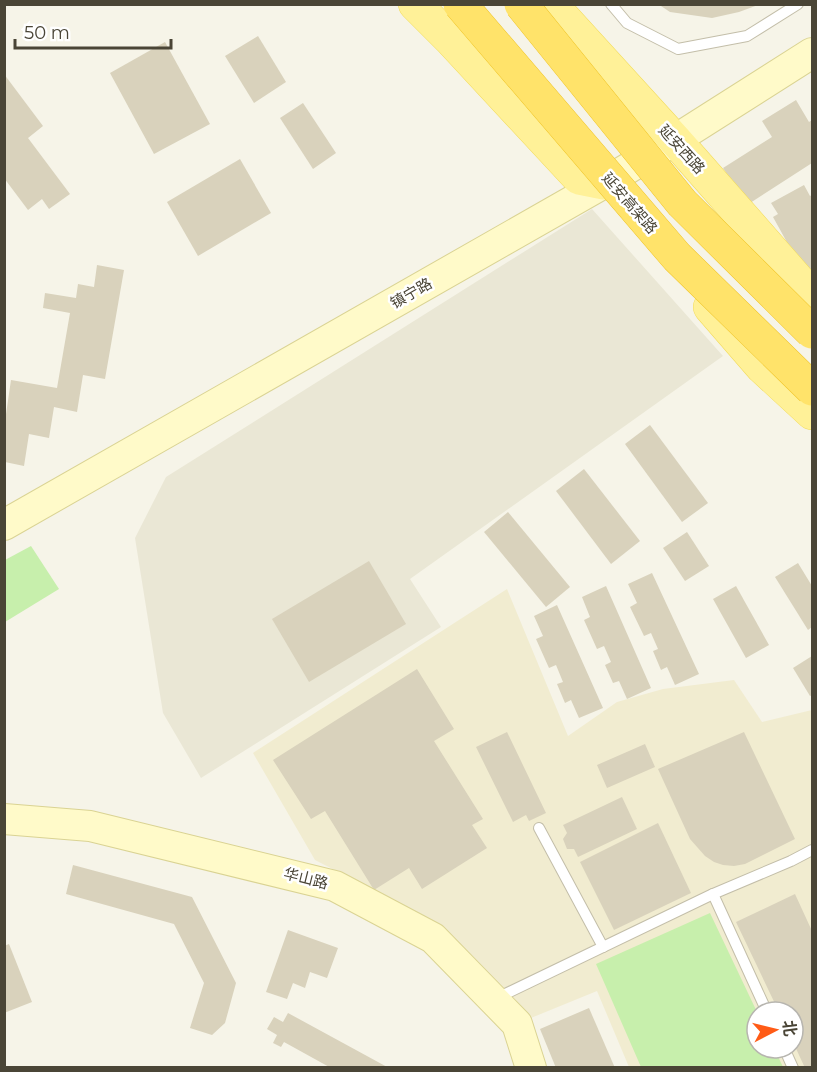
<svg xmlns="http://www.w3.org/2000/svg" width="817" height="1072" font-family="Montserrat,'Noto Sans SC',sans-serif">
	<rect width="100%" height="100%" fill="#f6f4e8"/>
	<path fill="#eae7d5" d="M592,209L723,356L410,579L441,627L201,778L163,713L135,538L166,477Z"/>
	<path fill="#f1ecd0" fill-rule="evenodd" d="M507,589L568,736L617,702L663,689L734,680L762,722L812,710V1067H629L597,991L526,1020L421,914L315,860L253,753ZM757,1012H793V1048H757Z"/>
	<g fill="#c7efac">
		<path d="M31,546L59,589L5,622V560Z"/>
		<path d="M710,913L757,1012V1048H774L783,1067H641L596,964Z"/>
	</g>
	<g fill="#d9d2bc">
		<path d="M658,4H758V5L739,12L712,18L670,12Z"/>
		<path d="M258,36L286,82L254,103L225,56Z"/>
		<path d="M165,42L210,124L154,154L110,73Z"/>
		<path d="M4,74L43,126L28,138L70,194L49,209L42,199L28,210L4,178V123L6,122L4,121Z"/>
		<path d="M796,100L809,122L812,120V163L747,205L723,168L772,137L762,121Z"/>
		<path d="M303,103L336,153L313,169L280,118Z"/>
		<path d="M240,159L271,213L198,256L167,202Z"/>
		<path d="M804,185L810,196L812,195V278L804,273L773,217L778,214L771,203Z"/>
		<path d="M97,265L124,270L105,379L83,375L77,412L54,407L49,438L29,434L24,466L5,462V421L11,380L57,388L70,313L43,308L45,293L76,298L78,284L94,287Z"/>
		<path d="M650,425L708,503L682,522L625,444Z"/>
		<path d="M584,469L640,541L611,564L556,491Z"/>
		<path d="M508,512L570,587L546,607L484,532Z"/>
		<path d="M687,532L709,566L685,581L663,548Z"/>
		<path d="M369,561L406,624L309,682L272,619Z"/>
		<path d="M798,563L812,586V627L808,630L775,577Z"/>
		<path d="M652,573L699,674L675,685L667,667L661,670L653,651L658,649L651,633L644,636L630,607L637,603L628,584Z"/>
		<path d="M606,586L651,688L627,699L619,681L613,683L605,665L611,662L604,646L597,649L584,620L590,617L582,597Z"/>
		<path d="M736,586L769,645L746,658L713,599Z"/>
		<path d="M557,605L603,708L579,718L571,700L565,703L557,684L563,682L556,665L549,668L536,639L543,636L534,616Z"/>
		<path d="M812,656V695L810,696L793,668Z"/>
		<path d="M417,669L454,729L434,741L483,819L472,825L487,848L422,889L409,868L374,890L325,811L311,819L273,760Z"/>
		<path d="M507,732L546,813L529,821L526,815L513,822L476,747Z"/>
		<path d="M744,732L795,839L745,864L734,866L723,865L714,862L705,856L690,839L658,769Z"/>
		<path d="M645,744L655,767L607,788L597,765Z"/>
		<path d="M622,797L637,829L578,857L574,849H567L563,839L567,833L563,825Z"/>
		<path d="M658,823L691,893L614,930L580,862Z"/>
		<path d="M73,865L192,897L236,983L225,1023L212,1035L190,1028L204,983L174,924L66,894Z"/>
		<path d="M795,894L812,931V1068H805L793,1042V1012H779L736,922Z"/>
		<path d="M288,930L338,948L327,978L310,972L305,988L293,983L287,999L266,992Z"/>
		<path d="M9,944L32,1002L4,1013V946Z"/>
		<path d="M589,1008L615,1068H556L540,1029Z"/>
		<path d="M288,1013L389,1068H331L284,1042L281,1047L273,1043L277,1035L267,1029L274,1017L283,1022Z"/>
	</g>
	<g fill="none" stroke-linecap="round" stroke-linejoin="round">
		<g stroke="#c3bea9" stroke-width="12">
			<g id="lane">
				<path d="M611,4L627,23L678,49L747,36L798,4"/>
				<path d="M539,828L603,947"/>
				<path d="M713,894L767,1012"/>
				<path d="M497,998L713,894L791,861L812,850"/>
				<path d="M784,1048L793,1068"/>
			</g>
		</g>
		<g stroke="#dad393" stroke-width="32">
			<g id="secondary">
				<path d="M4,525L604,183L675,140L812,53"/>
				<path d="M4,819L90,826L335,886L433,938L517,1024L531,1068"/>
			</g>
		</g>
		<g stroke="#f2db5a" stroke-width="34">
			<g id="primary">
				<path d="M415,4L450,39L579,178L604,183"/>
				<path d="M551,4L675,140L812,296"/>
				<path d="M710,307L762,367L812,413"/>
			</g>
		</g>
		<use href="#lane" stroke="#fff" stroke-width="10"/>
		<use href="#secondary" stroke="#fffac9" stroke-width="30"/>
		<use href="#primary" stroke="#fff198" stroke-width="33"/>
		<g stroke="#f0c428" stroke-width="34" stroke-linecap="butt">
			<g id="highway-bridge">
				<path d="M460,4L677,257L812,389"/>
				<path d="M521,4L682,203L812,332"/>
			</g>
		</g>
		<use href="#highway-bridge" stroke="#ffe36a" stroke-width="33"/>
	</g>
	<g text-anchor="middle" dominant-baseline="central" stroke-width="5" stroke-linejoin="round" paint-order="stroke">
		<g font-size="15" fill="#4a4536" stroke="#fff">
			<text transform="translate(682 149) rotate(48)">延安西路</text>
			<text transform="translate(630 203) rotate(49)">延安高架路</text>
			<text transform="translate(411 293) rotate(-30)">镇宁路</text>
			<text transform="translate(306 878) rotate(14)">华山路</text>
		</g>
	</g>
	<rect width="817" height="1072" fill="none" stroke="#4a4536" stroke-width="12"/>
	<g transform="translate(775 1030) rotate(83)"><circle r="28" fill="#ffffff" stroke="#b7b5af" stroke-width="1.5"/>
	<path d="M0-4.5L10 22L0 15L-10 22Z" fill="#ff5b16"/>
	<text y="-9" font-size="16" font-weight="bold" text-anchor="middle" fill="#4a4536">北</text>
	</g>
	<path d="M15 39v9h156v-9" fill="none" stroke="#4a4536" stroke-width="3"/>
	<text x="24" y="39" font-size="18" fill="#4a4536" stroke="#ffffff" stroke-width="4.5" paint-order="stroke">50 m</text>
</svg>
